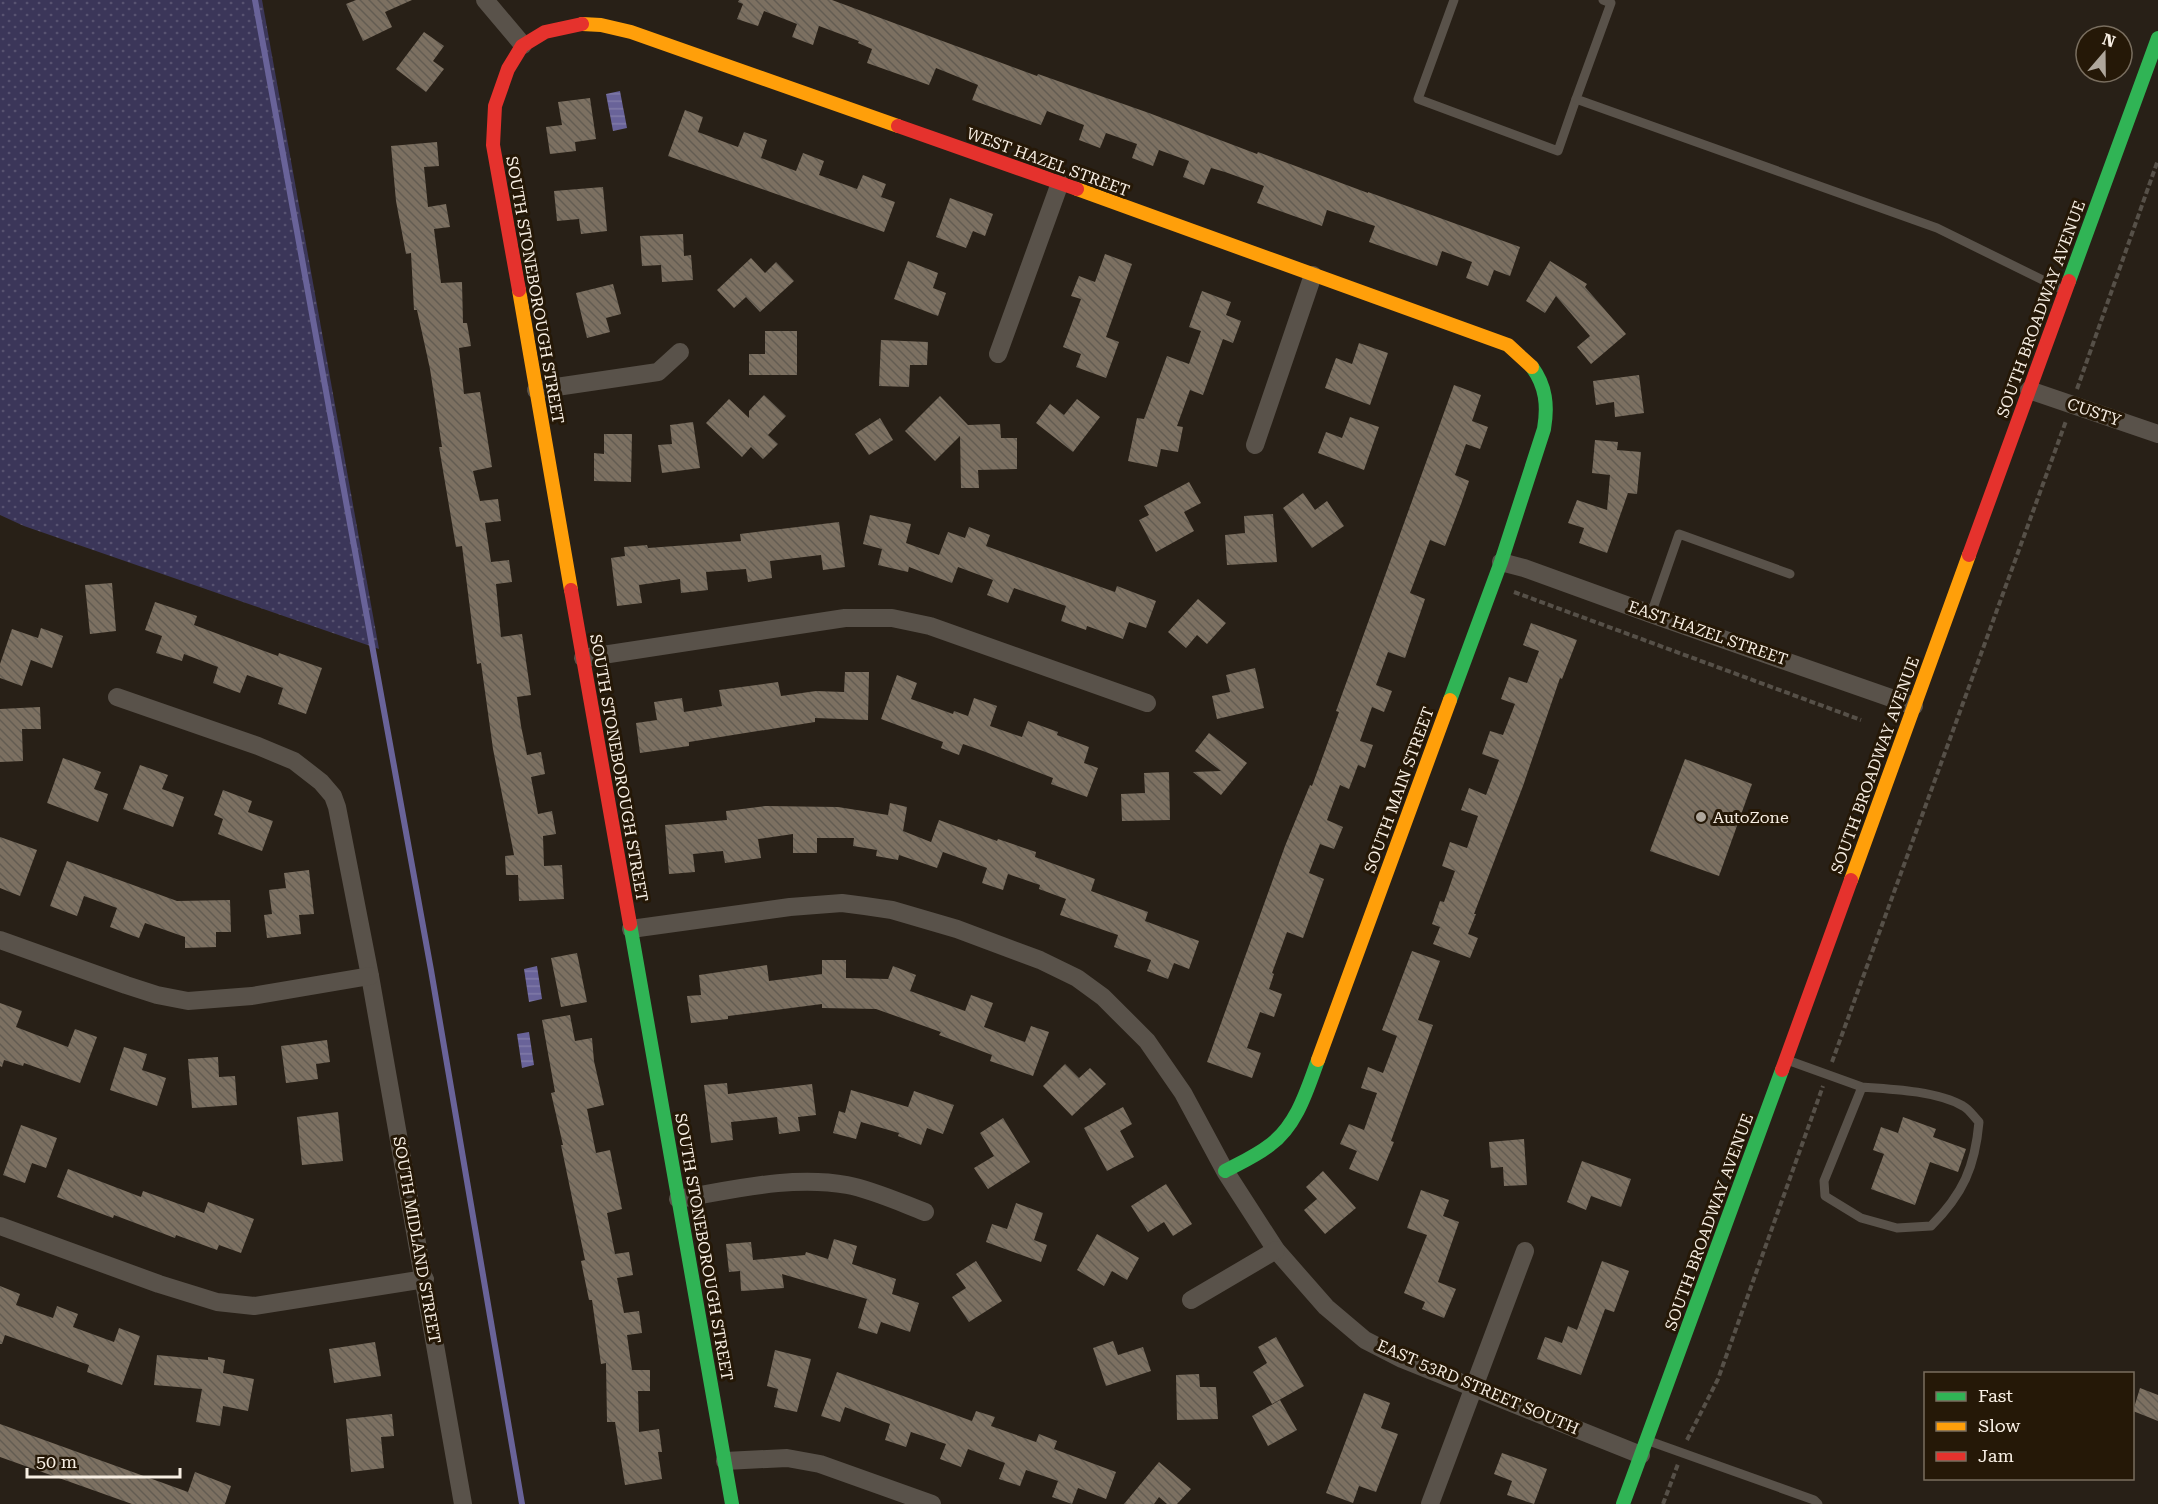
<svg xmlns="http://www.w3.org/2000/svg" width="2158" height="1504" font-family="'Roboto Serif',serif">
	<defs>
		<pattern id="grass-dots" width="8" height="8" patternUnits="userSpaceOnUse" patternTransform="scale(1.5)"><rect width="8" height="8" fill="#3b3659"/><path d="M2 2h.1M6 6h.1" fill="none" stroke="#585371" stroke-width="1.8" stroke-linecap="round"/></pattern>
		<pattern id="water-rules" width="6" height="5" patternUnits="userSpaceOnUse" patternTransform="scale(1.5)"><rect width="6" height="5" fill="#696399"/><path d="M0 2.5h6" fill="none" stroke="#7f7aa7"/></pattern>
		<pattern id="building-back-hatch" width="6" height="6" patternUnits="userSpaceOnUse" patternTransform="scale(1.5)"><rect width="6" height="6" fill="#7c7061"/><path d="M-1 5l2 2M0 0l6 6M5-1l2 2" fill="none" stroke="#635c52"/></pattern>
	</defs>
	<rect width="100%" height="100%" fill="#282017"/>
	<path fill="url(#grass-dots)" d="M0,0H262L379,649L24,526L0,515Z"/>
	<g fill="url(#water-rules)">
		<path d="M620,91L627,128L613,131L606,94Z"/>
		<path d="M537,966L542,999L529,1002L524,969Z"/>
		<path d="M529,1032L534,1065L522,1068L517,1034Z"/>
	</g>
	<g fill="none" stroke-linecap="round" stroke-linejoin="round">
		<path stroke="#696399" stroke-width="6" d="M255,0L431,970L522,1504"/>
	</g>
	<g fill="url(#building-back-hatch)">
		<path d="M356,0H412L385,12L392,27L363,41L346,4Z"/>
		<path d="M739,0H832L1037,76L1038,74L1149,113L1257,154L1258,152L1368,193V192L1520,247L1510,276L1494,270L1488,286L1466,278L1472,262L1442,251L1437,266L1400,253L1369,242L1375,226L1327,210L1322,226L1257,203L1264,186L1225,172L1211,168L1204,185L1183,177L1189,161L1159,150L1153,166L1132,158L1137,144L1106,133L1100,148L1079,140L1084,125L1047,111L1041,125L972,100L978,85L936,68L929,85L867,63L872,49L858,43L859,41L819,26L813,45L792,37L797,24L764,11L758,26L737,19L743,4L738,2Z"/>
		<path d="M424,32L444,46L433,61L444,69L426,92L396,69Z"/>
		<path d="M590,98L596,139L575,142L576,151L550,154L546,127L562,125L558,102Z"/>
		<path d="M685,110L703,117L698,132L738,147L744,132L767,140L761,158L796,171L803,153L824,161L819,175L857,189L863,175L886,184L881,197L895,202L884,232L668,156Z"/>
		<path d="M437,142L439,166L424,167L428,207L446,204L450,227L434,229L441,283L462,282L463,323H467L471,346L459,348L464,394L480,392L492,467L473,471L480,501L498,499L501,521L485,523L491,562L509,560L512,582L496,584L501,637L522,634L531,695L517,697L521,726L527,755L541,752L545,774L531,777L538,814L552,811L556,834L543,836L544,866L562,865L564,899L519,901L518,875H506L505,856L514,855L493,749L481,663L477,664L462,546L456,547L439,447H442L430,369L417,310H414L411,253L406,254L396,201L391,146Z"/>
		<path d="M603,187L607,231L581,234L579,219L557,221L554,191Z"/>
		<path d="M950,198L993,214L985,236L973,231L966,248L936,237Z"/>
		<path d="M683,234L684,256L691,255L693,280L662,282L661,265L642,266L640,236Z"/>
		<path d="M1105,254L1132,264L1106,337L1119,342L1106,378L1076,367L1081,354L1063,347L1081,299L1071,296L1079,276L1095,282Z"/>
		<path d="M751,258L765,273L776,262L794,281L760,312L746,297L734,308L717,290Z"/>
		<path d="M908,261L938,273L933,288L946,293L938,316L894,299Z"/>
		<path d="M1550,261L1587,284L1585,287L1626,334L1591,364L1577,347L1590,336L1556,296L1545,313L1526,301Z"/>
		<path d="M613,284L621,314L606,318L610,332L587,338L576,293Z"/>
		<path d="M1202,291L1231,302L1226,315L1241,321L1233,343L1223,339L1203,395L1190,390L1177,426L1183,427L1178,452L1161,449L1157,467L1128,461L1137,418L1144,419L1167,356L1189,364L1201,331L1189,327Z"/>
		<path d="M765,331H797V375H749V354H765Z"/>
		<path d="M881,340L928,342L927,365H910L909,387L879,386Z"/>
		<path d="M1359,343L1388,353L1370,405L1325,388L1336,358L1352,364Z"/>
		<path d="M1639,375L1644,413L1615,417L1614,402L1596,405L1593,381Z"/>
		<path d="M1454,385L1481,395L1472,421L1488,427L1480,449L1466,444L1455,475L1469,481L1461,504L1445,546L1430,540L1410,593L1425,599L1405,658L1388,652L1376,685L1392,691L1384,712L1372,707L1360,741L1373,745L1365,768L1358,765L1349,789L1340,785L1327,820L1343,827L1334,849L1320,844L1309,873L1324,879L1303,938L1287,932L1272,973L1274,974L1269,989L1282,994L1274,1017L1260,1012L1247,1048L1261,1053L1252,1078L1207,1062L1285,846L1310,785L1312,786L1339,712L1336,711Z"/>
		<path d="M764,395L786,416L768,435L778,444L763,459L751,447L742,457L706,423L729,399L749,418V411Z"/>
		<path d="M940,396L968,425L1000,424L1001,438H1017V469L978,470L979,488H961L960,436L935,461L905,431Z"/>
		<path d="M1077,399L1100,417L1073,452L1036,423L1050,404L1064,415Z"/>
		<path d="M1350,417L1379,427L1364,470L1318,453L1326,432L1342,438Z"/>
		<path d="M880,418L893,440L869,455L855,434Z"/>
		<path d="M693,422L700,468L662,473L658,445L672,444L670,425Z"/>
		<path d="M604,434H632L631,482L594,481V453L604,454Z"/>
		<path d="M1595,440L1618,442L1617,450L1641,452L1637,494L1628,493L1607,553L1579,543L1584,528L1568,523L1577,500L1607,510L1610,475L1592,473Z"/>
		<path d="M1189,482L1201,503L1184,512L1194,531L1156,552L1139,520L1149,515L1144,506Z"/>
		<path d="M1303,493L1315,510L1327,501L1344,526L1312,548L1283,508Z"/>
		<path d="M1273,514L1277,562L1227,565L1225,535L1245,533L1244,516Z"/>
		<path d="M870,515L911,524L906,543L939,555L948,532L965,538L969,527L990,535L986,546L1115,592L1117,586L1156,601L1146,628L1129,622L1123,639L1087,626L1086,630L1061,621L1066,606L1014,588L1008,603L987,595L993,580L958,567L952,583L909,567L908,572L878,565L882,549L863,544Z"/>
		<path d="M839,522L845,567L823,570L821,555L770,561L772,578L748,582L746,569L706,572L708,590L681,593L680,579L639,585L642,603L617,606L611,558L625,556L624,547L647,545L648,548L741,541L740,534Z"/>
		<path d="M112,583L116,631L90,634L85,585Z"/>
		<path d="M1198,599L1226,623L1207,644L1197,635L1186,648L1168,632Z"/>
		<path d="M155,602L197,616L194,625L278,656L279,653L322,668L306,714L278,704L283,688L247,675L240,693L213,683L218,667L184,654L182,661L156,653L162,636L145,630Z"/>
		<path d="M1531,623L1577,640L1562,679L1560,678L1523,786L1474,914H1476L1468,934L1478,938L1470,958L1433,944L1440,927L1432,924L1440,901L1444,902L1455,871L1442,866L1450,842L1467,848L1478,816L1461,810L1469,788L1486,795L1499,760L1482,754L1490,731L1503,735L1515,704L1501,699L1509,677L1527,683L1539,651L1523,645Z"/>
		<path d="M41,628L63,636L52,668L31,660L22,686L0,678V664L12,629L38,638Z"/>
		<path d="M1255,668L1264,708L1217,719L1212,696L1230,692L1226,675Z"/>
		<path d="M845,672H869L868,720L815,718V722L689,742V746L640,753L636,723L657,720L654,702L682,698L684,712L722,706L719,690L778,682L781,696L816,691L844,692Z"/>
		<path d="M897,675L917,683L911,699L953,714L954,711L968,716L974,698L997,706L990,726L1022,737L1028,721L1058,732L1057,735L1089,747L1084,763L1098,768L1087,797L1051,784L1053,778L983,751L963,744L959,755L941,748L943,742L881,719Z"/>
		<path d="M40,707L41,729H22L23,761L0,762V709Z"/>
		<path d="M1209,733L1247,763L1221,795L1193,772L1221,771L1195,751Z"/>
		<path d="M63,758L101,772L94,789L108,794L98,822L47,803Z"/>
		<path d="M1685,759L1752,784L1719,876L1650,851Z"/>
		<path d="M140,765L168,775L162,789L184,797L173,827L123,809Z"/>
		<path d="M1169,772L1170,820L1122,821L1121,794L1145,793L1144,773Z"/>
		<path d="M223,790L252,801L248,812L273,821L262,851L218,834L223,819L214,815Z"/>
		<path d="M890,803L907,807L903,831L931,842L939,820L997,841L998,839L1036,852L1035,857L1095,879L1091,891L1148,912L1145,921L1199,941L1189,969L1174,963L1168,979L1147,971L1151,960L1114,947L1118,935L1060,915L1066,899L1039,889L1040,885L1008,874L1003,890L982,883L987,868L943,852L937,868L899,855L898,860L876,856L877,850L853,846L854,838H817V853H793V834L758,839L761,858L725,863L723,851L693,854L695,872L669,874L665,825L727,820L726,811L765,806L838,807L888,815Z"/>
		<path d="M0,837L37,850L20,896L0,888Z"/>
		<path d="M67,861L177,901L230,900L231,932H216V947L185,948V937L145,923L139,938L110,927L117,908L84,896L77,916L50,906Z"/>
		<path d="M309,870L314,914L299,915L301,934L267,938L264,915L272,914L269,890L286,888L284,873Z"/>
		<path d="M1412,951L1440,961L1418,1020L1433,1025L1391,1141L1394,1142L1378,1181L1349,1169L1357,1151L1340,1144L1349,1124L1364,1130L1377,1093L1361,1088L1368,1067L1383,1073L1397,1036L1382,1030Z"/>
		<path d="M577,953L587,1002L561,1007L551,958Z"/>
		<path d="M822,960H846V978L888,979L893,966L916,975L910,991L965,1011L971,995L993,1003L984,1027L1025,1042L1031,1026L1049,1032L1033,1076L990,1061L992,1055L939,1035L941,1032L876,1009L822,1008V1004L728,1016V1019L691,1023L687,996L701,995L699,975L767,965L769,981L822,974Z"/>
		<path d="M0,1003L22,1011L16,1027L68,1047L75,1029L97,1037L80,1083L24,1063L23,1066L4,1060L2,1067L0,1066Z"/>
		<path d="M570,1015L575,1041L592,1038L594,1061L604,1105L587,1109L596,1153L610,1150L622,1209L607,1213L615,1254L629,1252L633,1275L617,1278L624,1313L639,1311L642,1333L627,1335L632,1370H650V1391H638L639,1432L659,1429L662,1452H658L662,1479L625,1485L615,1422H607L606,1363L601,1364L592,1300H589L581,1261L585,1260L561,1145H563L551,1093L555,1092L542,1020Z"/>
		<path d="M327,1040L330,1062L316,1064L318,1079L286,1083L281,1046Z"/>
		<path d="M124,1047L147,1054L142,1070L166,1078L157,1106L110,1090Z"/>
		<path d="M218,1057L219,1077L235,1076L237,1105L192,1108L188,1059Z"/>
		<path d="M1065,1064L1079,1078L1090,1068L1106,1084L1072,1116L1043,1086Z"/>
		<path d="M727,1083L728,1094L812,1084L816,1115L798,1117L800,1131L779,1134L777,1117L731,1122L733,1140L711,1143L704,1085Z"/>
		<path d="M851,1090L908,1107L914,1091L954,1105L943,1134L927,1128L921,1145L898,1136L899,1133L861,1122L856,1139L833,1133L839,1111L845,1113Z"/>
		<path d="M1123,1107L1132,1124L1120,1131L1134,1157L1107,1171L1084,1128Z"/>
		<path d="M338,1112L343,1161L302,1165L297,1117Z"/>
		<path d="M1903,1117L1936,1129L1933,1137L1966,1149L1958,1172L1930,1162L1915,1205L1871,1189L1884,1154L1873,1150L1881,1127L1898,1133Z"/>
		<path d="M1003,1118L1030,1162L988,1189L974,1168L994,1156L980,1133Z"/>
		<path d="M21,1125L57,1138L46,1168L32,1163L25,1183L3,1175Z"/>
		<path d="M1524,1139L1527,1185L1504,1186L1503,1167L1491,1168L1489,1142Z"/>
		<path d="M1582,1161L1631,1179L1621,1207L1591,1196L1586,1210L1567,1202Z"/>
		<path d="M68,1169L141,1197L143,1191L204,1213L208,1202L254,1219L241,1253L219,1245L217,1250L176,1235L175,1238L114,1215L113,1218L57,1197Z"/>
		<path d="M1323,1171L1356,1208L1325,1234L1304,1210L1317,1199L1306,1187Z"/>
		<path d="M1166,1184L1192,1224L1173,1236L1164,1222L1148,1232L1131,1206Z"/>
		<path d="M1421,1190L1449,1200L1443,1216L1459,1222L1438,1282L1456,1289L1444,1318L1422,1309L1425,1302L1404,1293L1427,1235L1407,1228Z"/>
		<path d="M1016,1203L1043,1213L1034,1240L1047,1245L1041,1262L986,1242L992,1224L1007,1229Z"/>
		<path d="M1097,1234L1139,1258L1127,1280L1112,1271L1104,1286L1077,1270Z"/>
		<path d="M834,1239L857,1246L852,1264L896,1279L892,1294L919,1303L910,1332L881,1322L877,1334L858,1328L867,1299L782,1274L784,1288L741,1291L740,1271L729,1272L726,1244L751,1242L753,1260L805,1255L806,1252L828,1259Z"/>
		<path d="M976,1261L1002,1301L969,1322L952,1297L966,1288L956,1274Z"/>
		<path d="M1602,1261L1629,1271L1614,1312L1605,1309L1581,1375L1537,1359L1545,1337L1562,1343L1568,1326L1577,1330Z"/>
		<path d="M0,1286L20,1294L16,1305L53,1318L57,1306L78,1314L73,1327L114,1342L119,1328L140,1336L122,1385L87,1372L89,1365L5,1335L2,1344H0Z"/>
		<path d="M1276,1337L1304,1386L1272,1404L1253,1372L1267,1363L1258,1347Z"/>
		<path d="M1113,1341L1118,1355L1143,1347L1151,1371L1106,1386L1093,1348Z"/>
		<path d="M375,1342L381,1376L334,1383L329,1349Z"/>
		<path d="M775,1350L811,1359L797,1412L774,1407L778,1389L767,1386Z"/>
		<path d="M157,1355L208,1360V1357L225,1360L223,1373L254,1379L248,1411L223,1406L220,1426L196,1422L202,1389L154,1385Z"/>
		<path d="M837,1372L972,1421L976,1411L995,1417L991,1426L1036,1442L1039,1434L1057,1441L1054,1449L1116,1472L1106,1499L1078,1488L1072,1504L1052,1497L1058,1481L1026,1470L1020,1486L999,1479L1005,1463L968,1449L961,1467L940,1459L946,1444L911,1432L906,1447L885,1440L890,1424L845,1407L840,1422L821,1416Z"/>
		<path d="M1199,1374L1200,1387H1216L1218,1419L1177,1420L1176,1375Z"/>
		<path d="M2140,1388L2158,1395V1421L2133,1411Z"/>
		<path d="M1364,1393L1390,1403L1381,1428L1398,1434L1376,1492L1359,1486L1353,1503L1326,1493Z"/>
		<path d="M1280,1400L1297,1430L1268,1446L1252,1416Z"/>
		<path d="M392,1414L394,1436L381,1437L384,1468L351,1472L346,1419Z"/>
		<path d="M0,1424L188,1492L195,1472L231,1486L225,1504H132L0,1457Z"/>
		<path d="M1502,1453L1547,1469L1534,1504L1507,1495L1512,1481L1494,1474Z"/>
		<path d="M1159,1462L1191,1489L1177,1504H1167L1159,1497L1154,1504H1124Z"/>
	</g>
	<g fill="none" stroke-linecap="round" stroke-linejoin="round">
		<g stroke="#565048" stroke-width="4" stroke-dasharray="6 3" stroke-linecap="butt">
			<path d="M2077,389L2158,160"/>
			<path d="M1514,592L1861,720"/>
			<path d="M1832,1062L2066,421"/>
			<path d="M1687,1440L1718,1379L1823,1086"/>
			<path d="M1663,1504L1678,1464"/>
		</g>
		<g stroke="#59524a" stroke-width="9">
			<path d="M1454,0L1418,99L1558,151L1576,99"/>
			<path d="M1603,0L1611,3L1576,99L1937,228L2063,290"/>
			<path d="M1651,614L1679,534L1790,574"/>
			<path d="M1787,1060L1862,1087L1824,1181L1825,1196L1861,1218L1897,1228L1931,1226C1963,1194 1975,1167 1979,1122C1974,1117 1969,1109 1963,1106C1937,1091 1892,1089 1862,1087"/>
			<path d="M1649,1441L1814,1500L1818,1504"/>
		</g>
		<g stroke="#59524a" stroke-width="18">
			<path d="M485,0L523,45"/>
			<path d="M998,354L1060,183"/>
			<path d="M536,390L658,372L680,352"/>
			<path d="M2029,390L2158,434"/>
			<path d="M1255,445L1313,275"/>
			<path d="M1501,562L1524,568L1651,614L1914,706"/>
			<path d="M583,658L845,618H892L930,626L1147,703"/>
			<path d="M117,697L258,746L294,761L321,782L333,796L337,807L370,976L463,1504"/>
			<path d="M631,929L790,907L842,903L865,906L892,910L957,929L1040,960L1077,978L1103,997L1147,1041L1183,1093L1225,1171L1276,1250L1326,1307L1365,1340L1402,1359L1641,1455"/>
			<path d="M0,940L126,985L157,995L188,1001L252,996L370,976"/>
			<path d="M678,1199C733,1190 791,1175 847,1185C873,1190 899,1202 925,1212"/>
			<path d="M0,1226L159,1284L217,1302L254,1306L425,1279"/>
			<path d="M1191,1300L1276,1250"/>
			<path d="M725,1461L787,1458L820,1464L932,1504"/>
			<path d="M1430,1504L1525,1251"/>
		</g>
		<g stroke="#30b455" stroke-width="14">
			<path d="M2069,281L2158,38"/>
			<path d="M1450,700L1501,562L1544,429C1548,406 1546,386 1532,367"/>
			<path d="M630,924L732,1504"/>
			<path d="M1225,1171C1240,1163 1256,1156 1270,1145C1297,1125 1307,1090 1318,1060"/>
			<path d="M1623,1504L1782,1070"/>
		</g>
		<g stroke="#ff9f0a" stroke-width="14">
			<path d="M582,24L601,25L631,32L898,126"/>
			<path d="M1077,189L1508,345L1532,367"/>
			<path d="M519,290L571,590"/>
			<path d="M1851,880L1969,555"/>
			<path d="M1318,1060L1450,700"/>
		</g>
		<g stroke="#e5322d" stroke-width="14">
			<path d="M898,126L1077,189"/>
			<path d="M519,290L493,145L495,106L508,69L522,46L545,32L582,24"/>
			<path d="M1969,555L2069,281"/>
			<path d="M571,590L630,924"/>
			<path d="M1782,1070L1851,880"/>
		</g>
	</g>
	<circle fill="#afa79c" stroke="#251807" stroke-width="2" cx="1701" cy="817" r="6"/>
	<g text-anchor="middle" dominant-baseline="central" stroke-width="6" stroke-linejoin="round" paint-order="stroke">
		<g font-size="16" fill="#f8efe4" stroke="#251807">
			<text transform="translate(1048 162) rotate(20)">WEST HAZEL STREET</text>
			<text transform="translate(535 290) rotate(80)">SOUTH STONEBOROUGH STREET</text>
			<text transform="translate(2041 309) rotate(-70)">SOUTH BROADWAY AVENUE</text>
			<text transform="translate(2094 412) rotate(19)">CUSTY</text>
			<text transform="translate(1708 633) rotate(19)">EAST HAZEL STREET</text>
			<text transform="translate(1875 765) rotate(-70)">SOUTH BROADWAY AVENUE</text>
			<text transform="translate(619 768) rotate(80)">SOUTH STONEBOROUGH STREET</text>
			<text transform="translate(1399 790) rotate(-70)">SOUTH MAIN STREET</text>
			<text transform="translate(1709 1222) rotate(-70)">SOUTH BROADWAY AVENUE</text>
			<text transform="translate(417 1240) rotate(80)">SOUTH MIDLAND STREET</text>
			<text transform="translate(704 1247) rotate(80)">SOUTH STONEBOROUGH STREET</text>
			<text transform="translate(1478 1387) rotate(23)">EAST 53RD STREET SOUTH</text>
		</g>
		<g font-size="16" fill="#f8efe4" stroke="#251807" text-anchor="start">
			<text x="1713" y="817">AutoZone</text>
		</g>
	</g>
	<rect x="1924" y="1372" width="210" height="108" fill="#251807" stroke="#796e5f" stroke-width="1.5"/>
	<rect x="1936" y="1392" width="30" height="9" fill="#30b455" stroke="#796e5f" stroke-width="1.5"/>
	<text x="1978" y="1402" font-size="18" fill="#f8efe4">Fast</text>
	<rect x="1936" y="1422" width="30" height="9" fill="#ff9f0a" stroke="#796e5f" stroke-width="1.5"/>
	<text x="1978" y="1432" font-size="18" fill="#f8efe4">Slow</text>
	<rect x="1936" y="1452" width="30" height="9" fill="#e5322d" stroke="#796e5f" stroke-width="1.5"/>
	<text x="1978" y="1462" font-size="18" fill="#f8efe4">Jam</text>
	<g transform="translate(2104 54) rotate(20)"><circle r="28" fill="#251807" stroke="#796e5f" stroke-width="1.5"/>
	<path d="M0-4.5L10 22L0 15L-10 22Z" fill="#afa79c"/>
	<text y="-9" font-size="16" font-weight="bold" text-anchor="middle" fill="#f8efe4">N</text>
	</g>
	<path d="M27 1468v9h153v-9" fill="none" stroke="#f8efe4" stroke-width="3"/>
	<text x="36" y="1468" font-size="18" fill="#f8efe4" stroke="#251807" stroke-width="4.5" paint-order="stroke">50 m</text>
</svg>
